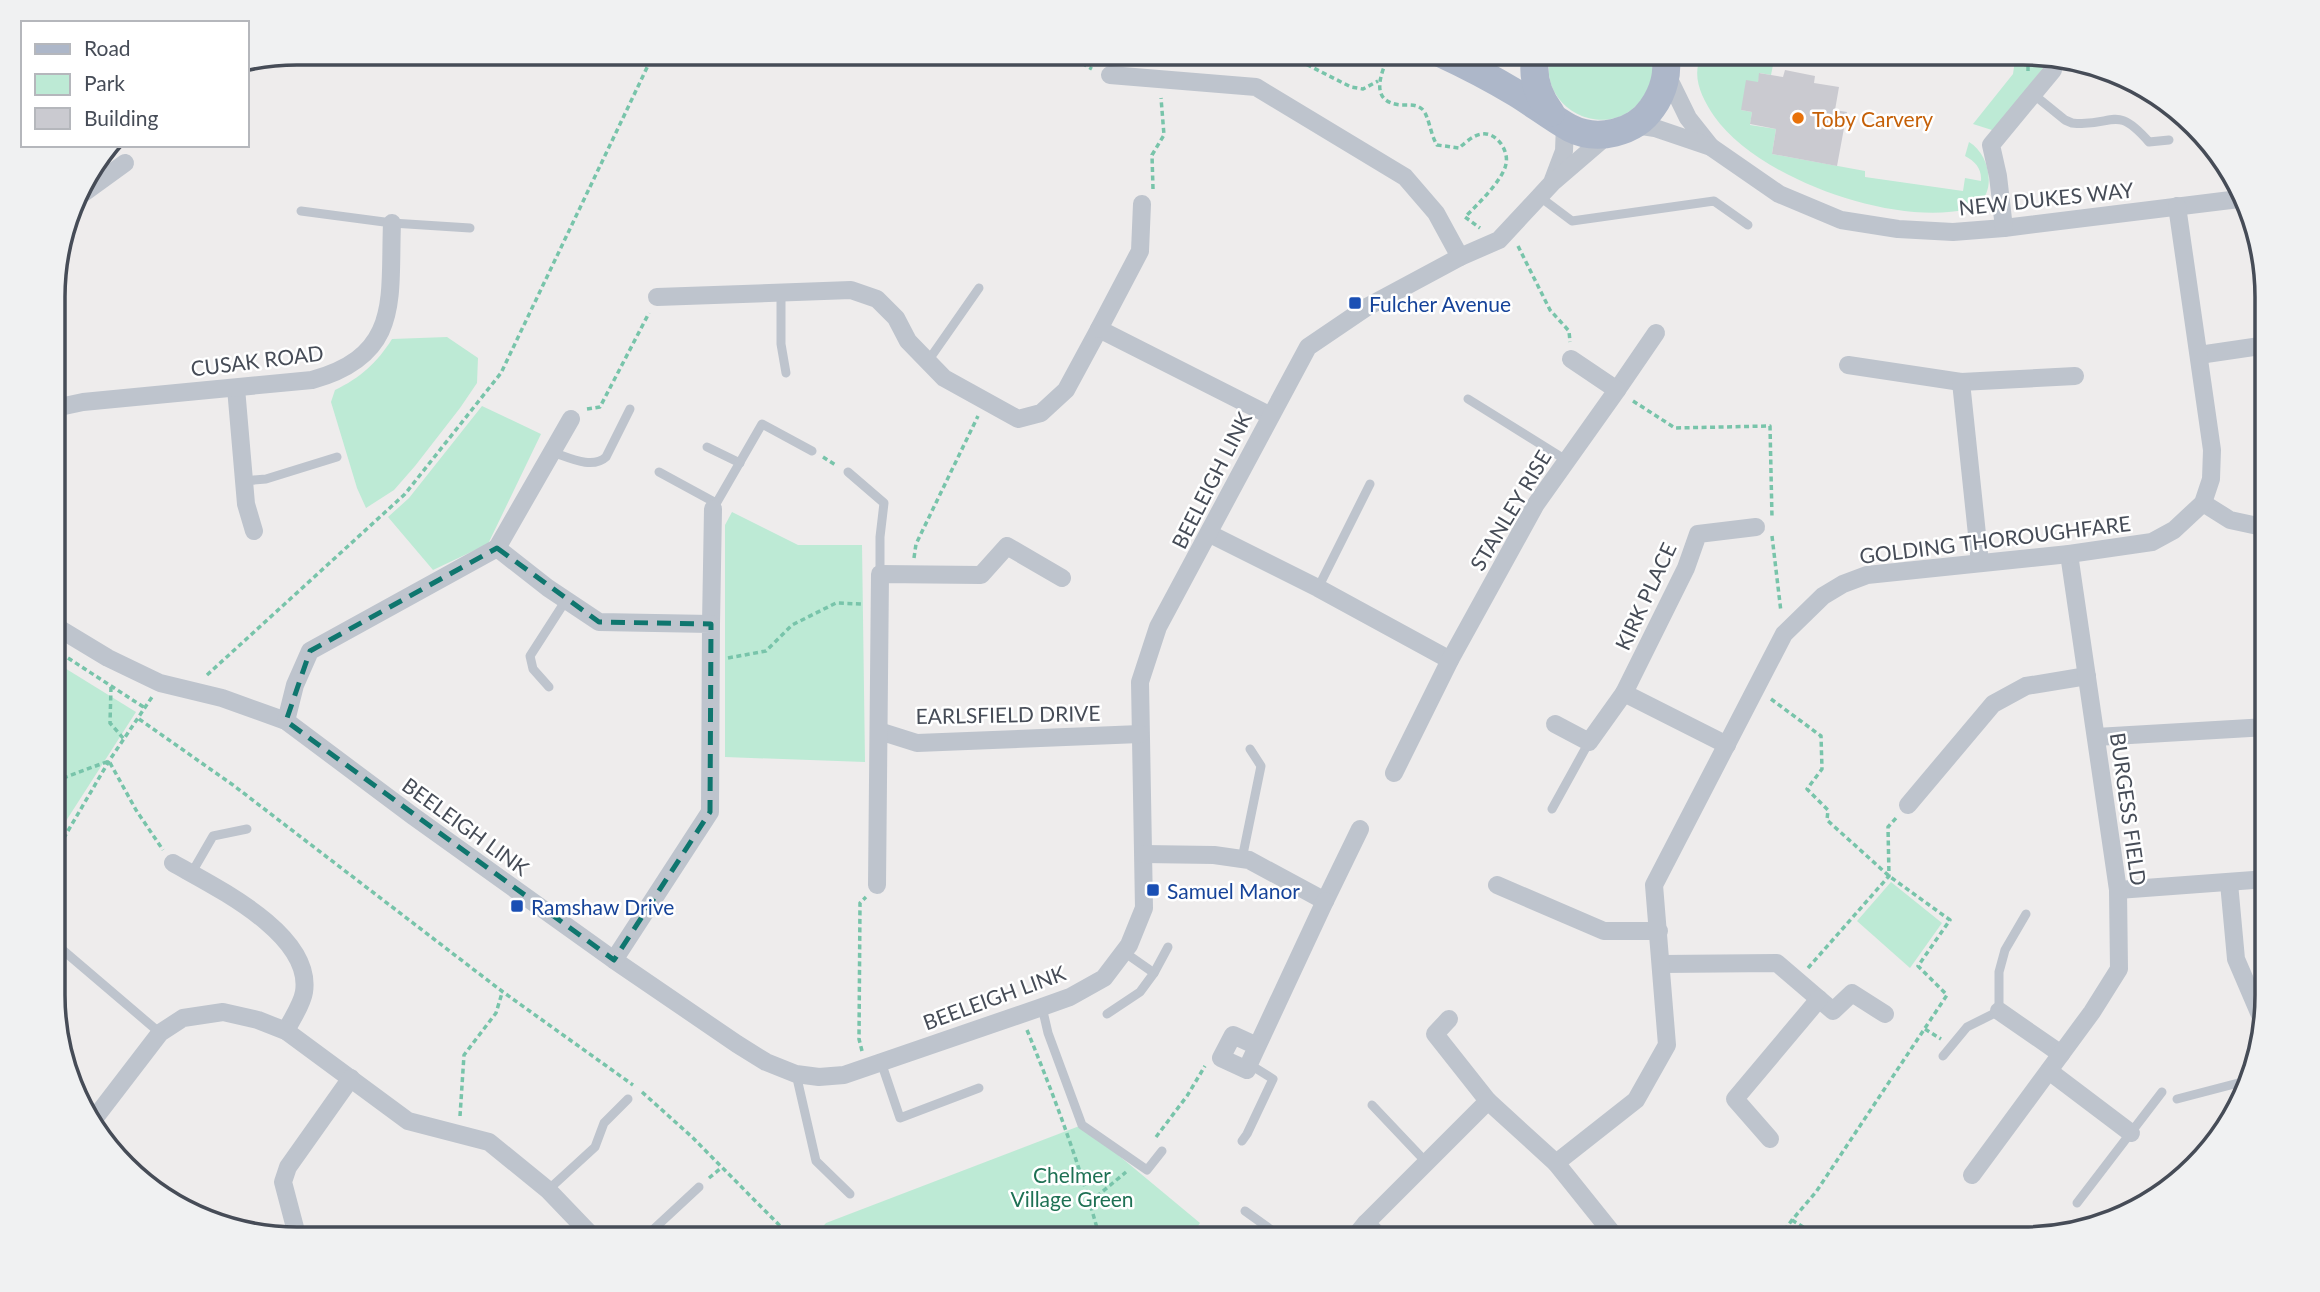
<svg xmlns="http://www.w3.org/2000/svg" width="2320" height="1292" font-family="Lato,sans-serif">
	<rect width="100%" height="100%" fill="#eeecec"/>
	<g fill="#bdead5">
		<path d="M1551,53H1650C1655,66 1652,82 1645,94C1614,147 1534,111 1551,53Z"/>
		<path d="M1703,53H1814L1813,61L1775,55L1771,75L1760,73L1758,82L1741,110L1752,112L1750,125L1776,129L1772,154L1865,171V177L1963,191L1965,178L1981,181C1982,169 1975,161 1965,156L1969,142C1993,156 1998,202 1968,209C1893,227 1757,178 1714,116C1701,97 1690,74 1703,53Z"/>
		<path d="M2016,53L2049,60L1995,131L1973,124L2013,74Z"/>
		<path d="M447,337L478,358L477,383L460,408L415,466L394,490L366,508L357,488L331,402L335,390C360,378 377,363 392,339Z"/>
		<path d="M482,406L541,434L488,544L433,570L388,517L409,498Z"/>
		<path d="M732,512L798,545H862L865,762L725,757V525Z"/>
		<path d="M55,662L136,712L55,838Z"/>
		<path d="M1891,882L1942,923L1910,968L1857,921Z"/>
		<path d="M1082,1125L1200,1223L1189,1239H812L826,1223Z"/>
	</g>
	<path fill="#cacad0" d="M1785,70L1815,76L1814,83L1839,87L1835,110L1847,112L1837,166L1772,154L1776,129L1750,124L1752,112L1741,110L1746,80L1758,82L1759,73L1783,77Z"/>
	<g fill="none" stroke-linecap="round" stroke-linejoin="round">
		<g stroke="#78c4aa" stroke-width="3.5" stroke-dasharray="5 3.5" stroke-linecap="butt">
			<path d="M1086,53L1085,65L1092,69"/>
			<path d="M1284,53L1351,87L1363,89L1378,81"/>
			<path d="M1390,53C1382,71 1367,102 1401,105C1408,105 1416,104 1422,109C1429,115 1430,134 1437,145L1459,148C1465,143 1473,135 1482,134C1497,132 1509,151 1506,164C1503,180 1477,205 1465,217L1480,228"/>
			<path d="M2028,71V54"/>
			<path d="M1153,189L1152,155L1164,135L1161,98"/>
			<path d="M1518,246L1550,310L1569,331L1570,342"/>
			<path d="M1633,401L1675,428L1770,426L1772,518"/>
			<path d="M587,409L600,407L649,313"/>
			<path d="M823,457L837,466"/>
			<path d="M1772,536L1781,612"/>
			<path d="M914,558L916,544L978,416"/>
			<path d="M68,658L145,708"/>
			<path d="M728,658L766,651L792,625L836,603L861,604"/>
			<path d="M207,675L405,494L501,373L654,53"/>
			<path d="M111,687L110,723L124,739"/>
			<path d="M1771,699L1821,736L1822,769L1807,789L1828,810L1827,820L1889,876L1950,920L1918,966L1947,995L1816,1192L1792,1220L1778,1239"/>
			<path d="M139,719L233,785L503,992L633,1085"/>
			<path d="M55,781L109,761L136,810L163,850"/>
			<path d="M55,853L109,761L152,697"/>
			<path d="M1808,968L1889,876L1888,827L1897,817"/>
			<path d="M1925,1029L1941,1039"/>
			<path d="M1027,1030C1055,1098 1081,1168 1100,1239"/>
			<path d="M862,1051L859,1039L860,903L866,897"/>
			<path d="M642,1092L692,1137L793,1239"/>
			<path d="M460,1116L464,1055L496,1013L502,993"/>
			<path d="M1156,1137L1187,1096L1205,1066"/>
			<path d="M709,1178L721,1168"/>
			<path d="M1090,1202L1126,1172"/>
			<path d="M1792,1220L1822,1239"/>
		</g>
		<g stroke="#bec4cd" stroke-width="9">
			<path d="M2033,94L2065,120L2072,123C2114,128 2114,102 2149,142L2169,140"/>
			<path d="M1540,197L1572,221L1714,201L1748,225"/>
			<path d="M301,211L392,223L470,228"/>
			<path d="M781,293V344L786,373"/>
			<path d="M928,361L979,288"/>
			<path d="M1468,399L1566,460"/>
			<path d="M707,447L740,463"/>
			<path d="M552,452C568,457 592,470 606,457L630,409"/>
			<path d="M659,472L716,503"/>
			<path d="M848,472L884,503L880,537V574"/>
			<path d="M243,481L266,479L337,457"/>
			<path d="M713,509L762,424L812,451"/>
			<path d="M1318,588L1370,484"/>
			<path d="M549,687L533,669L530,656L566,600"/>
			<path d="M1552,809L1589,742"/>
			<path d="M1242,859L1261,766L1250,749"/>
			<path d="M191,874L213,836L247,829"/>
			<path d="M58,946L160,1033"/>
			<path d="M1154,973L1168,947"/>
			<path d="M1042,1007L1048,1033L1082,1125L1147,1170L1162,1151"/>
			<path d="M1107,1014L1140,992L1154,973L1124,952"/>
			<path d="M1943,1056L1967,1027L1999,1011V972L2005,950L2026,914"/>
			<path d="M881,1062L900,1118L979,1088"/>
			<path d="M796,1074L816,1161L850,1194"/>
			<path d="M2177,1099L2246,1081"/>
			<path d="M1372,1105L1426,1162"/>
			<path d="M1242,1141L1247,1134L1273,1079L1249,1064"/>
			<path d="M548,1190L595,1147L604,1123L628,1099"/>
			<path d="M2077,1203L2162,1092"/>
			<path d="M1245,1211L1284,1239"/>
			<path d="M644,1238L699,1187"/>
		</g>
		<g stroke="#bec4cd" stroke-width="18">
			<path d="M1666,73L1688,118L1711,147"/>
			<path d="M1110,75L1256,87L1405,177L1436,213L1460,257"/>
			<path d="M1635,125L1655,128L1711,147L1779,194L1841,220L1898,229L1953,232L2004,228L2239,199"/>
			<path d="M1553,180L1564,151L1565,124"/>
			<path d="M74,200L125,163"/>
			<path d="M2004,228L1998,176L1991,145L2053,70"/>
			<path d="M657,297L851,290L877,299L896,318L908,341L944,378L1018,419L1041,413L1066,390L1099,329L1269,415"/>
			<path d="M1099,329L1140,251L1142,204"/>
			<path d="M2199,355L2267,345"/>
			<path d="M1848,365L1961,382L2075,376"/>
			<path d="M1961,382L1980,563"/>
			<path d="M236,388L246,504L254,531"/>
			<path d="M1617,390L1656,333"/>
			<path d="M55,408L83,402L312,380C402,355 389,299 392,223"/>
			<path d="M2203,503L2230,520L2267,528"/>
			<path d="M1210,534L1318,588L1450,660"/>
			<path d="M497,548L571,419"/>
			<path d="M711,624L713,509"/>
			<path d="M55,626L108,658L160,683L222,698L286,721L413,816L614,960L737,1044L766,1062L796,1074L819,1077L844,1075L1042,1007L1070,997L1104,978L1129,945L1144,908L1140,682L1158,627L1308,347L1367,307L1460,257L1499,240L1552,183L1609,134"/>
			<path d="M286,721L295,685L310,651L497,548L548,588L599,622L711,624L710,812L614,960"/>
			<path d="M1555,724L1589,742L1624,693"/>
			<path d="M879,731L917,743L1140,734"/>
			<path d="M2096,737L2267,727"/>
			<path d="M1727,745L1624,693L1686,568L1698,534L1756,527"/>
			<path d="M1394,773L1450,660L1536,504L1617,390L1571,359"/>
			<path d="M1908,805L1993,704L2026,686L2087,676"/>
			<path d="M1144,854L1214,855L1249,860L1325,901L1360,829"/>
			<path d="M173,863C215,887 313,934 304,992C302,1005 291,1020 286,1031"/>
			<path d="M2229,883L2236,959L2263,1022"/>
			<path d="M877,885L880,574L981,575L1007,546L1062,578"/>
			<path d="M1497,885L1604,931H1659"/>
			<path d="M2118,890L2267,879"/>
			<path d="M1662,964L1777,963L1833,1011L1852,993L1885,1014"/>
			<path d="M1999,1011L2061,1054"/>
			<path d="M1449,1019L1435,1034L1488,1101"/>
			<path d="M1257,1046L1233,1035L1221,1058L1247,1070L1249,1064L1325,901"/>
			<path d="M2049,1071L2131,1133"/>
			<path d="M91,1123L160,1033L183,1018L223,1012L258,1020L286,1031L408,1121L489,1142L548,1190L595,1239"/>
			<path d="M1770,1139L1735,1099L1819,999"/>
			<path d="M1556,1163L1617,1239"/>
			<path d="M1972,1175L2092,1012L2119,969L2118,890L2069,554"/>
			<path d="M1366,1223L1382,1239"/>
			<path d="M298,1239L283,1182L288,1167L351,1078"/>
			<path d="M326,1239L336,1237"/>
			<path d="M617,1239L628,1236L646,1239"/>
			<path d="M1353,1239L1366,1223L1488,1101L1556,1163L1636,1100L1667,1045L1654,885L1784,634L1823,596L1843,584L1867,575L2069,554L2152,542L2174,530L2203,503L2211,479L2212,450L2177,206"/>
		</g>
		<g stroke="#adb7c9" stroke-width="28">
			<path d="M1440,53C1466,65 1491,78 1516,93C1534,104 1552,118 1570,128C1597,142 1635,133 1652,108C1663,93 1670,71 1664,53"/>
			<path d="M1536,53C1531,76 1537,95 1551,113"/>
		</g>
	</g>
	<path fill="none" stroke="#0f766e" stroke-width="5" stroke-dasharray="14 9" stroke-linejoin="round" d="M497,548L599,622L711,624L710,812L614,960L286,721L310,651Z"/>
	<circle fill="#e8710a" stroke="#fff" stroke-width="2.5" cx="1798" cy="118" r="7"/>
	<g fill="#1a4fb4" stroke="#fff" stroke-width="2.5">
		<rect x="1348" y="296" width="14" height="14" rx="3.5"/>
		<rect x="1146" y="883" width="14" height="14" rx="3.5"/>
		<rect x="510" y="899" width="14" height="14" rx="3.5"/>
	</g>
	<g text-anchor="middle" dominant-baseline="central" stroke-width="5" stroke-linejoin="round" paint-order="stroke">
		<g font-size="21" fill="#c56008" stroke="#fff" text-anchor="start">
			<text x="1812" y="118">Toby Carvery</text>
		</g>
		<g font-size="21" fill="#464c57" stroke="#fff">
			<text transform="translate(2046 198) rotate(-6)">NEW DUKES WAY</text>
			<text transform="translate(257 360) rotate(-7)">CUSAK ROAD</text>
			<text transform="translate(1211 480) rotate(-63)">BEELEIGH LINK</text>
			<text transform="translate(1510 510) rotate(-59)">STANLEY RISE</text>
			<text transform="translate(1995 539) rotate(-7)">GOLDING THOROUGHFARE</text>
			<text transform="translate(1645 596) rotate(-65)">KIRK PLACE</text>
			<text transform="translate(1008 714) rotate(-1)">EARLSFIELD DRIVE</text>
			<text transform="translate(2129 809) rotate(82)">BURGESS FIELD</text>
			<text transform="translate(466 826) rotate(36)">BEELEIGH LINK</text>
			<text transform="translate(994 997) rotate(-20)">BEELEIGH LINK</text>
		</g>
		<g font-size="21" fill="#164399" stroke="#fff" text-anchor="start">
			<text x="1369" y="303">Fulcher Avenue</text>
			<text x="1167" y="890">Samuel Manor</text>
			<text x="531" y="906">Ramshaw Drive</text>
		</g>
		<g font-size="21" fill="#1e7154" stroke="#fff">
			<text x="1072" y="1174">Chelmer<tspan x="1072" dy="24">Village Green</tspan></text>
		</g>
	</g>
	<path d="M0 0H2320V1292H0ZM297 65H2023A232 232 0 0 1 2255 297V995A232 232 0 0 1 2023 1227H297A232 232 0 0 1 65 995V297A232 232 0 0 1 297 65Z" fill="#f0f1f2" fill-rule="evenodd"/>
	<path fill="none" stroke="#464c57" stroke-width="3.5" d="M297 65H2023A232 232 0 0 1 2255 297V995A232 232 0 0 1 2023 1227H297A232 232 0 0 1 65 995V297A232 232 0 0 1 297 65Z"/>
	<rect x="21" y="21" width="228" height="126" fill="#ffffff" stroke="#b5b7bc" stroke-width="2"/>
	<rect x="35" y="44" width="35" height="10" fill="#adb7c9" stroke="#b5b7bc" stroke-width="2"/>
	<text x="84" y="56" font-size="21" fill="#464c57">Road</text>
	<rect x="35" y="74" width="35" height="21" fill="#bdead5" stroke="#b5b7bc" stroke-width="2"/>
	<text x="84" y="91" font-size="21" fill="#464c57">Park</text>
	<rect x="35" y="108" width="35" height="21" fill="#cacad0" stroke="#b5b7bc" stroke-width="2"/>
	<text x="84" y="126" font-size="21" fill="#464c57">Building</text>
</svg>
